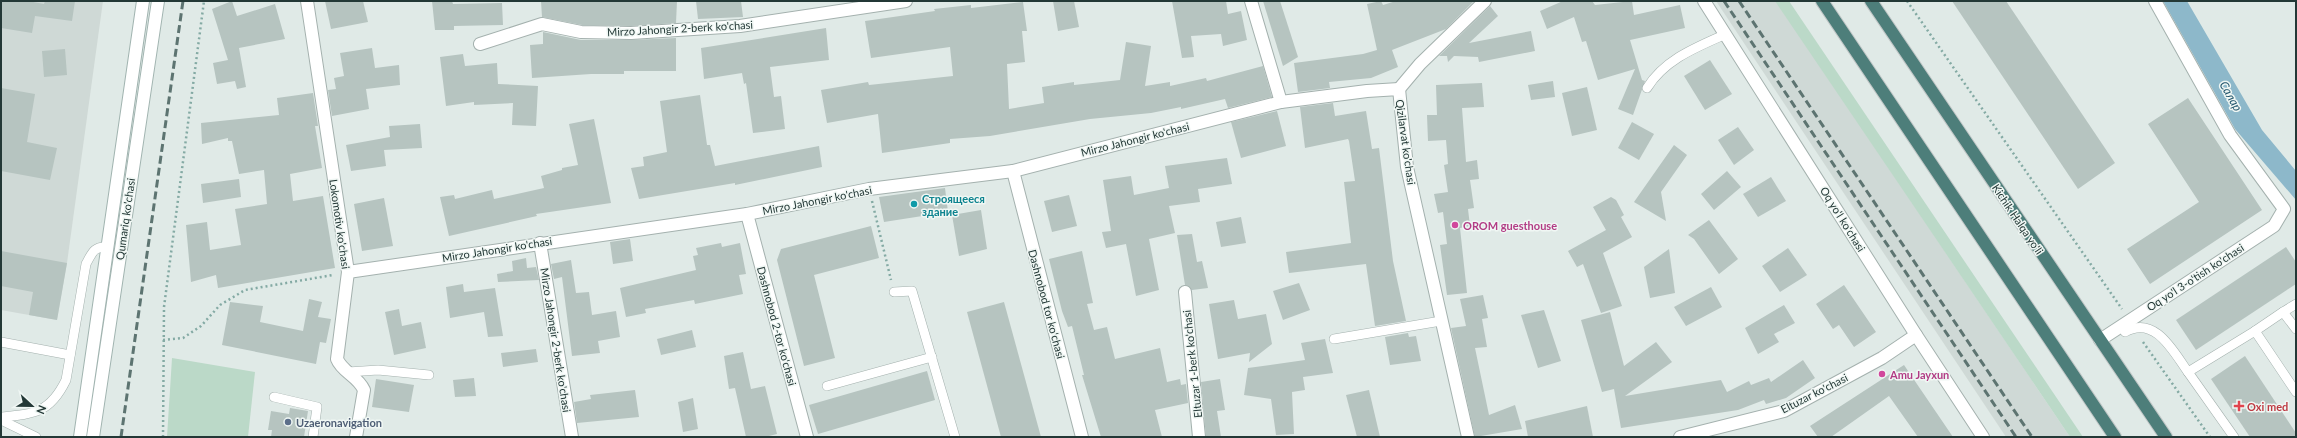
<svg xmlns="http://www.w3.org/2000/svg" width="2297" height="438" font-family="Lato,sans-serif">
	<rect width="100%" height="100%" fill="#e0eae7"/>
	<g fill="#cfd9d6">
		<path d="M1,1H103L67,263L57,320L1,310Z"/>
		<path d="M1716,1H1776L2070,437H2006Z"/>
	</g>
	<g fill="#bbd9c8">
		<path d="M1775,1H1789L2083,437H2070Z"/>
		<path d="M172,358L255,372L248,437H167Z"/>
	</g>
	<path fill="#8db8ca" d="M2163,1H2187L2262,130L2296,171V200L2235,129Z"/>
	<g fill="#b6c4c0">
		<path d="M1,1H28L44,4L45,1H75L72,21L35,16L32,33L1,28Z"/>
		<path d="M232,1L237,16L275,4L285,39L239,48L246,87L237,89L235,81L217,84L213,63L228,60L212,9Z"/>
		<path d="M325,1H363L368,22L331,29Z"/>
		<path d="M432,1H452L453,4L502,3L503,25L454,26V30H435Z"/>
		<path d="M541,1H677L676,23L631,26L582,25L542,17Z"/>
		<path d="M696,1H741L743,17L698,19Z"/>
		<path d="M1053,1H1074L1079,27L1058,31Z"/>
		<path d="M1172,1H1226L1228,14L1241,11L1247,40L1223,46L1221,34L1191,36L1194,57L1182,58Z"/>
		<path d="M1263,1H1280L1298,57L1283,66Z"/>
		<path d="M1381,1L1383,5L1396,1H1474L1446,29L1392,50L1398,67L1371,78L1329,82L1330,88L1298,92L1294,63L1363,54L1377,50L1367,4Z"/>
		<path d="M1563,1H1592L1595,5L1632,1L1634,15L1680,5L1685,28L1630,40L1642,80L1645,81L1633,115L1618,109L1635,69L1598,80L1586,41L1582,42L1574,17L1547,29L1540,11Z"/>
		<path d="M1952,1H2006L2115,163L2078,189Z"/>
		<path d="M1023,2L1027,31H1022L1025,62L1007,64L1009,109L1044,103L1042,87L1074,82V85L1120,80L1126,42L1151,46L1145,86L1170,82V86L1206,78L1207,81L1263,66L1272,97L1228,108L1225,99L1181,109V107L1151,113L1090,119L990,136L950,139V143L882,153L878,114L827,123L821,90L868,82L869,85L953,76L950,47L871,58L865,21L935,11L934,9L971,5V8Z"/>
		<path d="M1490,6L1498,16L1469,43L1531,31L1535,51L1479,62L1478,57L1454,56L1448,62L1447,56H1439Z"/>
		<path d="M826,28L829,60L770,67L774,97L781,96L785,129L753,133L746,83L744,84L742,73L704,79L701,48Z"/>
		<path d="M543,32L581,40H631L676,38V71H624V74H591L532,78L530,45L543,44Z"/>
		<path d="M372,48L375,68L399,65L400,85L366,89L369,109L332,116L328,90L336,89L334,78L344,76L340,53Z"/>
		<path d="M65,49L67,75L44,77L42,51Z"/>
		<path d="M463,54L465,66L497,63L498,84L538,86L536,126L512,125L513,103L474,105V102L446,106L440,57Z"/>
		<path d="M1710,60L1732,94L1705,110L1684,76Z"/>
		<path d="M1553,81L1555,97L1531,100L1528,85Z"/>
		<path d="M1482,83L1484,107L1462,108L1466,162L1477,160L1479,179L1470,180L1474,208L1468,209L1470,226L1460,228L1467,293L1447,295L1440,245L1447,244L1443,212L1438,213L1434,194L1448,192L1444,165L1448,164L1446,140L1428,141L1427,115H1437L1436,85Z"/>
		<path d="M1587,87L1597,130L1572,136L1562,93Z"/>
		<path d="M1,88L35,94L27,142L57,148L50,180L1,171Z"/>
		<path d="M313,93L318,126H315L322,168L290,174L293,201L323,196L335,268L218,288L216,275L191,282L186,225L207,222L210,250L241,245L235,209L267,204L264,170L239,174L232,141H228V138L202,144L201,123L279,115L277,98Z"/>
		<path d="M700,95L707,145H710L715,166L819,146L822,167L735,185V183L639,199L631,168L644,166L643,157L667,152L660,101Z"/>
		<path d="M2188,98L2262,210L2150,284L2127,249L2199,202L2148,124Z"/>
		<path d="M1333,103L1335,116L1366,111L1372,149L1379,148L1393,261L1406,321L1375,326L1366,264L1289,273L1286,252L1351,243L1344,182L1355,181L1349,141L1348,139L1305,148L1300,107Z"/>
		<path d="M1277,111L1286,146L1241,158L1231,122Z"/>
		<path d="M594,119L611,203L536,214L537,216L449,236L440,197L454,195L455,199L492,190L494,199L544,188L541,176L562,170V168L578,165L569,124Z"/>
		<path d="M1632,122L1654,134L1639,160L1618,148Z"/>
		<path d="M420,124L422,148L384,150L386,166L351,171L346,145L390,137L389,126Z"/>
		<path d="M1738,127L1754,150L1734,165L1718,140Z"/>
		<path d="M1674,145L1687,155L1661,192L1666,221L1634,202Z"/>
		<path d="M1227,158L1232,184L1198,189L1200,202L1169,206L1175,233L1149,239L1159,290L1136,296L1126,244L1106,248L1102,232L1111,231L1103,180L1131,176L1134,195L1169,188L1165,166Z"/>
		<path d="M1727,171L1741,187L1714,210L1701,194Z"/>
		<path d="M1771,177L1786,201L1758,217L1743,194Z"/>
		<path d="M239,179L241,197L203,203L201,184Z"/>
		<path d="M945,188L948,212L884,222L879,197Z"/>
		<path d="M1069,195L1077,226L1052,232L1044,201Z"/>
		<path d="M1611,197L1616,200L1624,215L1621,217L1632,237L1603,253L1622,306L1601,313L1583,264L1577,267L1568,251L1606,230L1593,207Z"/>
		<path d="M384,198L393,246L362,251L354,204Z"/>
		<path d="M981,210L987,249L959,256L952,215Z"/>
		<path d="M1241,217L1246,243L1221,247L1216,222Z"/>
		<path d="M1709,220L1738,259L1719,274L1694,239L1688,235Z"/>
		<path d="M871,226L879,258L814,275L835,358L804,366L777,260L781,249Z"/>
		<path d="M1192,234L1197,262L1202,261L1208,288L1192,290L1185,285L1177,235Z"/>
		<path d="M630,239L633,261L613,264L610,242Z"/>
		<path d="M721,243L722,247L740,243L746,274L739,275L743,294L695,304L694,300L645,309L646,313L626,317L620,288L696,270L693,256L698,255L696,248Z"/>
		<path d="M2286,247L2296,262V284L2196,350L2176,320Z"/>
		<path d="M1788,248L1807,275L1780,292L1762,266Z"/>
		<path d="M1669,249L1675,293L1650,298L1644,267Z"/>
		<path d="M1,251L67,263L57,320L29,315L33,292L1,286Z"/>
		<path d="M1082,251L1093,303L1087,304L1094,330L1107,327L1115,359L1160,348L1167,382L1180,379L1181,385L1186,384L1188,403L1155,410L1162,437H1101L1082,375H1084L1072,326L1068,327L1062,311L1049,259Z"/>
		<path d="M526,258L527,268L536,267L539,280L498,282L497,274L513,271L512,261Z"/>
		<path d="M571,260L576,293L589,292L592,315L616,311L620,337L598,341L600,353L572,356L562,277L554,279L551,264Z"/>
		<path d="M1299,283L1310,310L1283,320L1273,291Z"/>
		<path d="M463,284L464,292L495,288L503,336L488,337L484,312L450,318L446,287Z"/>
		<path d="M1844,285L1876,332L1854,347L1839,325L1833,329L1816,304Z"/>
		<path d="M1711,287L1722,307L1686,326L1674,307Z"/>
		<path d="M1483,295L1488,318L1482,319L1487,347L1475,348L1489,415L1515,405L1522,429L1475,437L1451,328L1466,326L1460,299Z"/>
		<path d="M309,299L322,302L318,317L331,319L326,343L320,342L316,364L222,345L230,302L263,306L260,322L303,331Z"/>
		<path d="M1234,300L1238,319L1266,314L1272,344L1249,362L1250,353L1218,359L1209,304Z"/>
		<path d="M1004,302L1041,437H1001L967,312Z"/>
		<path d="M1784,305L1795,323L1774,334L1779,342L1758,354L1745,328Z"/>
		<path d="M399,309L402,326L421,322L426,348L394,355L385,312Z"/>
		<path d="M1544,310L1561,361L1538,368L1521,315Z"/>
		<path d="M1610,312L1624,366L1656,342L1672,362L1625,396L1721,380L1727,392L1749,381L1751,385L1769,378L1771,382L1803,360L1815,378L1786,398L1766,404L1764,400L1738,410L1621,428L1614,389L1602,392L1581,320Z"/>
		<path d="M692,330L696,347L661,355L657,339Z"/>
		<path d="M1408,333L1409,337L1416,336L1421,361L1390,365L1385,337Z"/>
		<path d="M1325,339L1333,373L1303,377L1305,390L1292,392L1294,434L1276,435L1271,399L1244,395L1248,368L1305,360L1301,343Z"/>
		<path d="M536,349L538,362L503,367L501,353Z"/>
		<path d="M743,352L751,389L765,386L777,434L765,437H746L735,388L729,389L724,356Z"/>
		<path d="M2245,356L2296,433V437H2250L2211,379Z"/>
		<path d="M1904,365L1953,437H1918L1889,396L1831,437H1818L1810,426Z"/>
		<path d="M927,371L935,400L818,434L809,405Z"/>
		<path d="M474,378L476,396L455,397L453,380Z"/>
		<path d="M376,379L414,385L409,412L372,407Z"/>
		<path d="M1220,379L1225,410L1217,411L1221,437H1206L1201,382Z"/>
		<path d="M635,390L639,417L577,423L574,402L591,399L590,395Z"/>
		<path d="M1369,390L1380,437H1357L1346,395Z"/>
		<path d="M693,398L698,429L683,432L678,402Z"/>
		<path d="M1587,406L1593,437H1528L1525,421Z"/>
		<path d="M290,408L308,411L304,437H271L272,430H268L271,411L289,414Z"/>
	</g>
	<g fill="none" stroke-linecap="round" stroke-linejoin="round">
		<g stroke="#a4b1ae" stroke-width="10">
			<g id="service">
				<path d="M1647,88C1665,59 1697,47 1726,34"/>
				<path d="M894,292L912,291L955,437"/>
				<path d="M2283,312L2296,304"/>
				<path d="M2255,331L2283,312L2296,329"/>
				<path d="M2125,332C2155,315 2173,351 2188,372L2255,331L2296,392"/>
				<path d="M1334,339L1441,321"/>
				<path d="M1,342L70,355"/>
				<path d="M348,372L378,370L429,375"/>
				<path d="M2188,372L2234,437"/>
				<path d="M827,386L932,357"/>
				<path d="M274,397L317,407L313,437"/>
				<path d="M1,417C34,414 50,413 66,380L86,264C92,253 94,246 107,247"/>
				<path d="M1,420L36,437"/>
			</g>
		</g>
		<g stroke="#a4b1ae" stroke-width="14">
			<g id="minor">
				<path d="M307,1L348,272L337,359C342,372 358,376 364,390L356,437"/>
				<path d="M1251,1L1281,102"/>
				<path d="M480,44L542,24L581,32L631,33L740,26L906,1"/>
				<path d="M1399,89L1420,64L1485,1"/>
				<path d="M1013,171L1082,437"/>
				<path d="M747,214L807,437"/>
				<path d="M540,243L572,437"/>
				<path d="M348,272L747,214L869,189L1013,171L1281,102L1367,91L1399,89L1407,167L1468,437"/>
				<path d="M1185,292L1199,437"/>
				<path d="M2100,340L2274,226L2284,209L2230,135L2155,1"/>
				<path d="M1680,437L1784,411L1882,358L1916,335"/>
			</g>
		</g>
		<g stroke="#a4b1ae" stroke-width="14">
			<path id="tertiary" d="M1704,1L1916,335L1983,437"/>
		</g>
		<g stroke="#a1b4b0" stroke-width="14">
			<g id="secondary">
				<path d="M80,437L143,1"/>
				<path d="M93,437L158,1"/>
			</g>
		</g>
		<g stroke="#c1c7c7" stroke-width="14">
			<g id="trunk">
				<path d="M1822,1L2115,437"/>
				<path d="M1871,1L2166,437"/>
			</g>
		</g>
		<g stroke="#84aaa4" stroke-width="2.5" stroke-dasharray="2 3" stroke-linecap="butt">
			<path d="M1907,1L2122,309"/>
			<path d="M872,201L891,280"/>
			<path d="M163,340L183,338L201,326L220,305L245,290L333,275"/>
			<path d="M2143,342L2210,437"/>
			<path d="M163,437L164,307L204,1"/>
		</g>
		<use href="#service" stroke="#fff" stroke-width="9"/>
		<use href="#minor" stroke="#fff" stroke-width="12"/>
		<use href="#tertiary" stroke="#fff" stroke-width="12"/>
		<use href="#secondary" stroke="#fff" stroke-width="12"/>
		<use href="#trunk" stroke="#4d7e7a" stroke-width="12"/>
		<g stroke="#5d7471" stroke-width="3" stroke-dasharray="8 4" stroke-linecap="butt">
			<path d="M1724,1L2016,437"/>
			<path d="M1739,1L2032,437"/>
			<path d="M121,437L183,1"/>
		</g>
	</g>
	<circle fill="#0f9aa8" stroke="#f0f7f4" stroke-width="1.5" cx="914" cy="204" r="4"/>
	<g fill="#d1479c" stroke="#f0f7f4" stroke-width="1.5">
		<circle cx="1455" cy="225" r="4"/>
		<circle cx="1882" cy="374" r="4"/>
	</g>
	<path fill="#e0444e" stroke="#f0f7f4" stroke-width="1.5" d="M2237 400h4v4h4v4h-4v4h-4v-4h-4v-4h4z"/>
	<circle fill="#5c6f8a" stroke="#f0f7f4" stroke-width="1.5" cx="288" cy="422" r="4"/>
	<g text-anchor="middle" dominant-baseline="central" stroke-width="3" stroke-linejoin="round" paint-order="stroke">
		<g font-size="11" fill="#233836" stroke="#f0f7f4">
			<text transform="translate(680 28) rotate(-3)">Mirzo Jahongir 2-berk ko'chasi</text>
			<text transform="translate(1135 139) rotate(-14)">Mirzo Jahongir ko'chasi</text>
			<text transform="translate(1406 142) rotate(82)">Qizilarvat ko'chasi</text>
			<text transform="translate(817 200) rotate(-11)">Mirzo Jahongir ko'chasi</text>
			<text transform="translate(125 219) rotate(-82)">Qumariq ko'chasi</text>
			<text transform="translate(1843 219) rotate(58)">Oq yo'l ko'chasi</text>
			<text transform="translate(2018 219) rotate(56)">Kichik Halqa yo'li</text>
			<text transform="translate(340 224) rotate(82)">Lokomotiv ko'chasi</text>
			<text transform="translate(497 249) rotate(-9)">Mirzo Jahongir ko'chasi</text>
			<text transform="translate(2195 277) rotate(-33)">Oq yo'l 3-o'tish ko'chasi</text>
			<text transform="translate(1047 304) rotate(75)">Dashnobod tor ko'chasi</text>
			<text transform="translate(777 326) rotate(75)">Dashnobod 2-tor ko'chasi</text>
			<text transform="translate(556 340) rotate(81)">Mirzo Jahongir 2-berk ko'chasi</text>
			<text transform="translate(1192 364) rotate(-96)">Eltuzar 1-berk ko'chasi</text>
			<text transform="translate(1814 393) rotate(-27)">Eltuzar ko'chasi</text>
		</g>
		<g font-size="11" font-weight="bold" fill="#0d838f" stroke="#f0f7f4" text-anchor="start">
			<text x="922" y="198">Строящееся<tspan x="922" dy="13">здание</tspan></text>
		</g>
		<g font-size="11" font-weight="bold" fill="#b23c85" stroke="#f0f7f4" text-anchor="start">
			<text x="1463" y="225">OROM guesthouse</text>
			<text x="1890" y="374">Amu Jayxun</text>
		</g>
		<g font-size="11" font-weight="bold" fill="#be3a42" stroke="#f0f7f4" text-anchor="start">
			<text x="2247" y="406">Oxi med</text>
		</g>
		<g font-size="11" font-weight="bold" fill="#4e5e75" stroke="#f0f7f4" text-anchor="start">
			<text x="296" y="422">Uzaeronavigation</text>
		</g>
		<g font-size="12" font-style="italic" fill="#23576e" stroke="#f0f7f4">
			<text transform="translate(2231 96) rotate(60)">Салар</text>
		</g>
	</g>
	<rect width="2297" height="438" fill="none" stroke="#233836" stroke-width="4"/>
	<g transform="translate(32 406) rotate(112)" stroke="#f0f7f4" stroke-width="3" paint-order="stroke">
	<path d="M0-3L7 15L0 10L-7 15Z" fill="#233836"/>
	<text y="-6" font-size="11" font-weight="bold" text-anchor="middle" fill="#233836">N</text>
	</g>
</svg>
